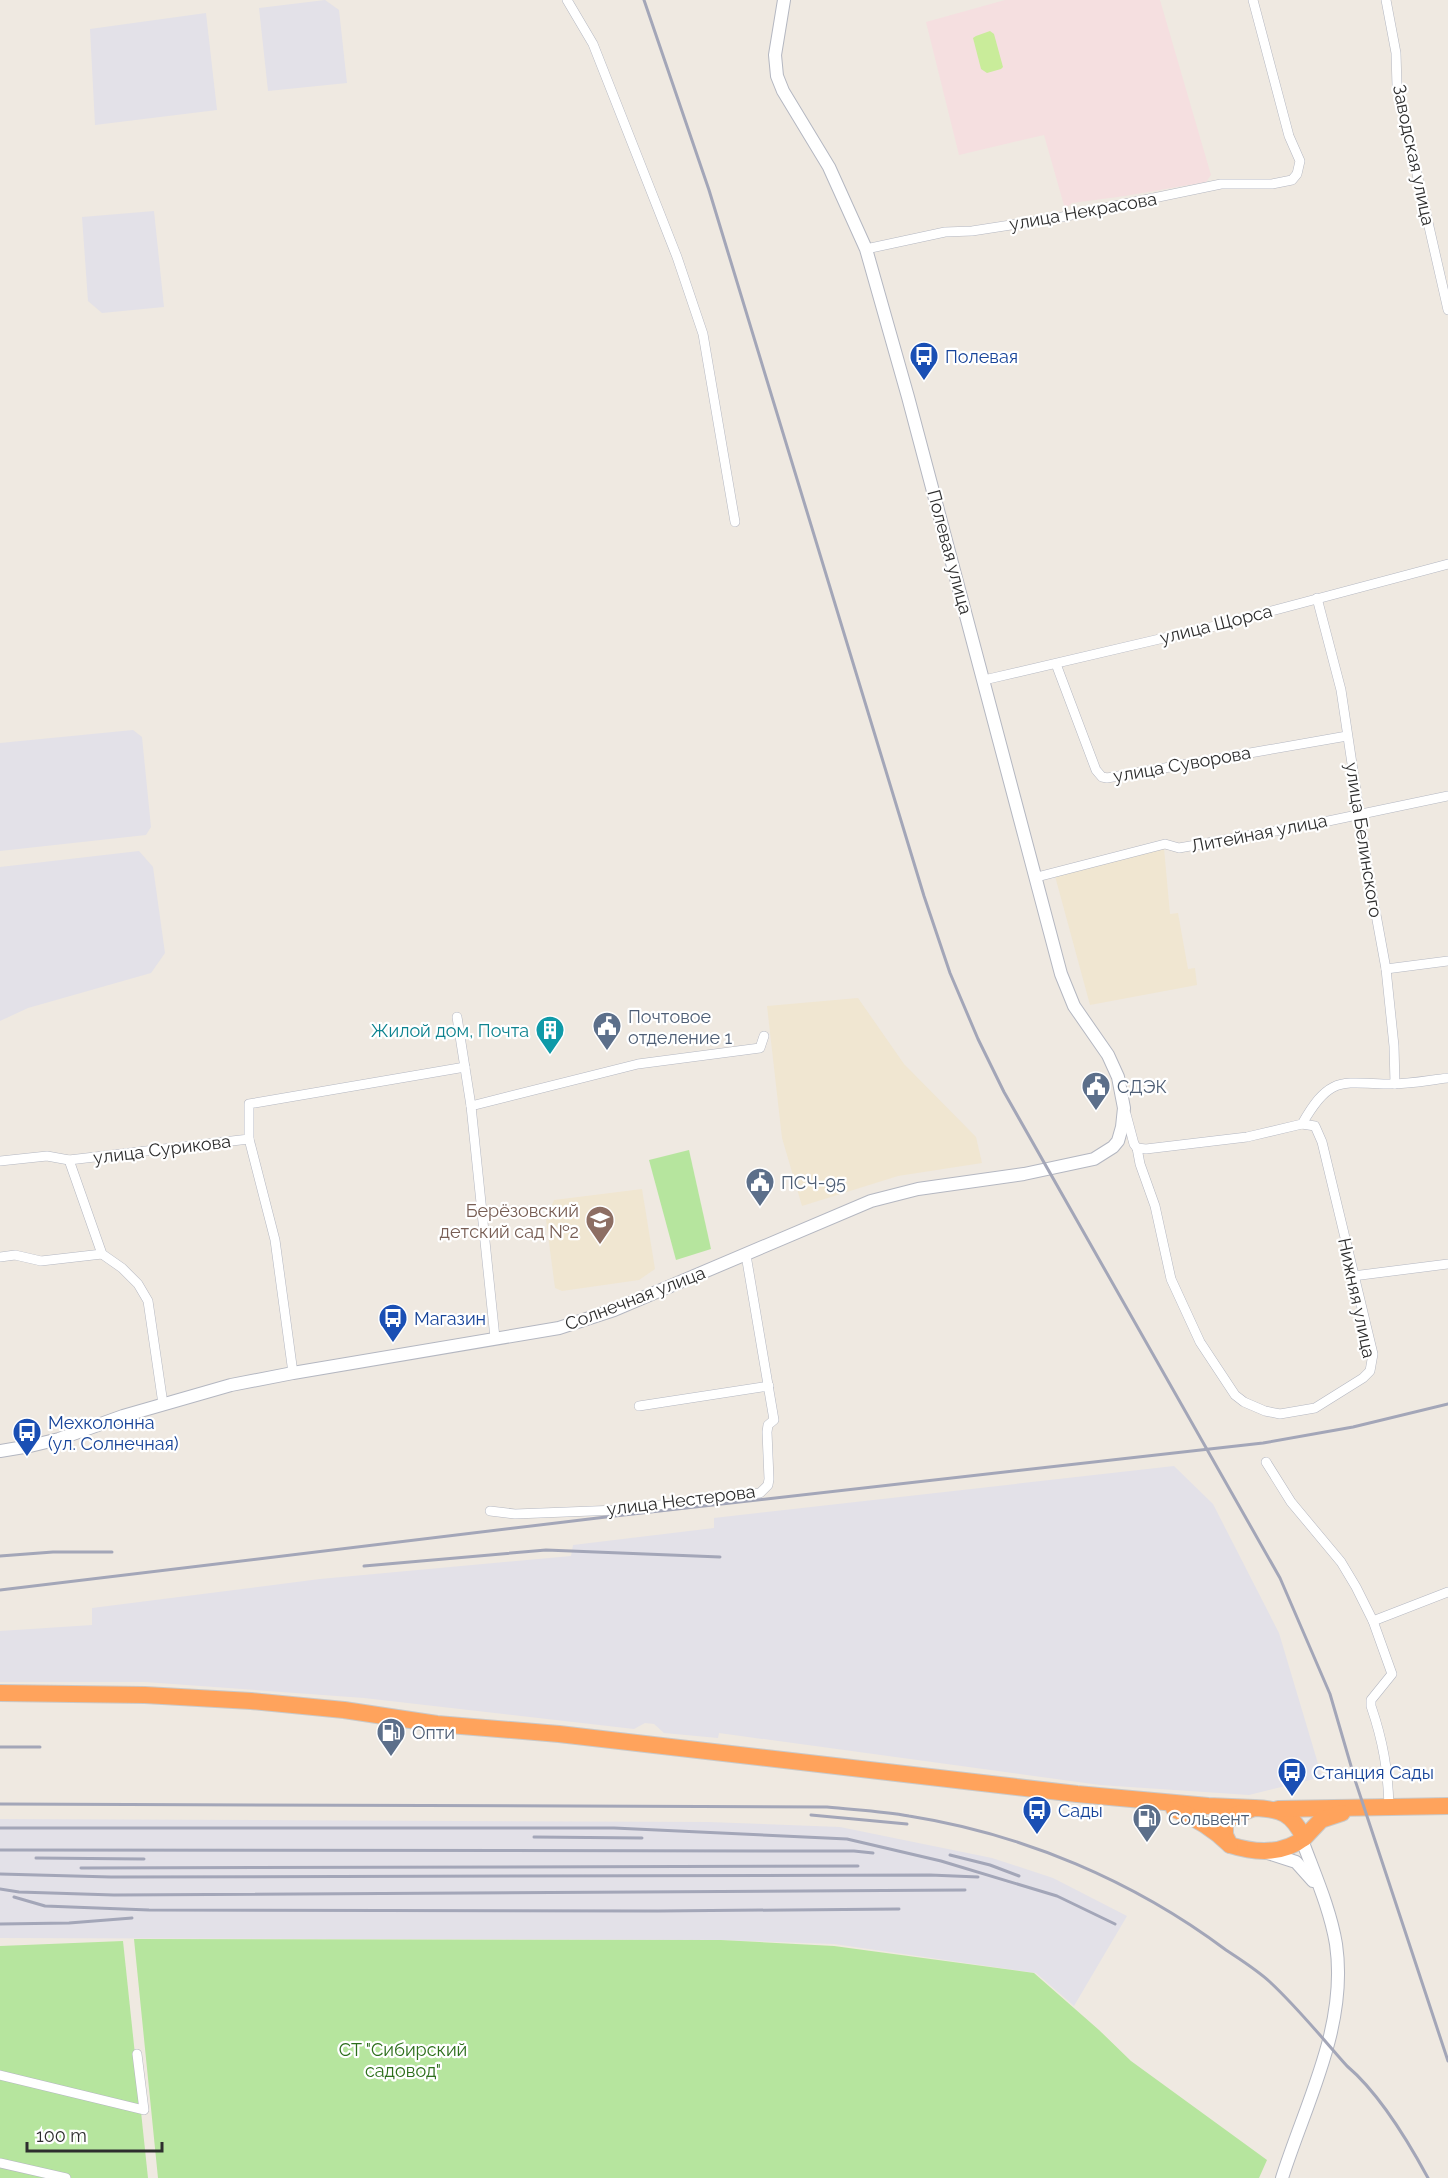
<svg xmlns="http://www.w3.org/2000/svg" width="1448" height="2178" font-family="Raleway,sans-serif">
	<rect width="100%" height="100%" fill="#efe9e1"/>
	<g fill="#e3e1e8">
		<path d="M325,0L339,10L347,83L268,91L259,8Z"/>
		<path d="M206,13L217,110L95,125L90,29Z"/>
		<path d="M154,211L164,307L102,313L88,301L82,217Z"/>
		<path d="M133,730L142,737L151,827L146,835L0,851V743Z"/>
		<path d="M139,851L153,867L165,953L151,973L28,1008L0,1021V867Z"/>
		<path d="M1174,1466L1213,1504L1279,1633L1322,1777L1249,1795L1100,1785L719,1733L718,1738L664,1733L654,1724L645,1723L634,1729L364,1698L145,1682H0V1631L92,1625V1608L320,1579L571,1556L573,1545L714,1528V1518Z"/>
		<path d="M0,1819L708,1822L840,1827L992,1858L1053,1878L1127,1916L1074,2006L1036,1973L834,1944L721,1940L0,1938Z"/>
	</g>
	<g fill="#f0e6d1">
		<path d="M1164,848L1170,914L1178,913L1188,969L1195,968L1197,985L1090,1005L1055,876Z"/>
		<path d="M858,998L904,1064L976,1137L982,1163L898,1176L802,1206L782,1138L767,1006Z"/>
		<path d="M642,1189L655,1269L639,1280L562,1291L555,1288L546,1220L554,1200Z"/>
	</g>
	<path fill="#f5dfe0" d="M1005,0H1160L1211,175L1206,182L1125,196L1072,203L1065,209L1044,135L959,155L926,22Z"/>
	<g fill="#b6e59e">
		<path d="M689,1150L711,1249L676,1260L649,1160Z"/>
		<path d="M134,1939L721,1940L834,1946L1034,1973L1099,2030L1131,2061L1267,2160L1259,2178H158Z"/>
		<path d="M123,1941L148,2178H0V1946Z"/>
	</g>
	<path fill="#c9ec9a" d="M990,31L994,34L1003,67L1001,69L987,73L981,69L973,38L976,36Z"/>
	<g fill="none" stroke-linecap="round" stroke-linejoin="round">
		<g stroke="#b4b7c1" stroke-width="10">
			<g id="street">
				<path d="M567,0L593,44L677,257L703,334L735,522"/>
				<path d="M1386,0L1396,53L1397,86L1448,310"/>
				<path d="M866,249L945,232L972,231L1062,217L1221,184H1272L1292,180L1297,174L1300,161L1289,136L1253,0"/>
				<path d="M1317,598L1341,690L1368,871L1386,969L1394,1046L1395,1084"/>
				<path d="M1056,664L1096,770L1102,777L1107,778L1347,736"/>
				<path d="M984,680L1215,626L1448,564"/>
				<path d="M1037,877L1165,844L1179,848L1314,824L1448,796"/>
				<path d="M1386,969L1448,961"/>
				<path d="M457,1017L471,1106L495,1338"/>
				<path d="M471,1106L638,1064L760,1048L764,1036"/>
				<path d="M1126,1114L1134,1144L1137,1148L1146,1149L1247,1137L1302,1124C1330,1075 1340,1083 1391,1084C1410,1084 1430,1080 1448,1078"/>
				<path d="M249,1139L275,1240L293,1373"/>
				<path d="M1137,1148L1140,1164L1155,1206L1171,1279L1200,1342L1235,1395L1244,1402L1265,1411L1280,1414L1315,1408L1363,1378L1370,1371L1373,1354L1322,1142L1315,1126L1302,1124"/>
				<path d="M69,1160L102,1254L122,1268L138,1284L148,1301L163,1404"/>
				<path d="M0,1161L47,1156L69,1160L249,1139V1104L465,1067"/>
				<path d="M0,1257L15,1255L41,1261L102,1254"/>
				<path d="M1353,1276L1448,1264"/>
				<path d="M639,1406L769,1386"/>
				<path d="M1266,1462L1291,1502L1341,1562L1356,1587L1373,1621L1392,1674L1371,1700V1706C1383,1741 1388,1770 1389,1807"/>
				<path d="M490,1511L515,1514L618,1510L760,1493L768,1485L769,1479L767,1432L768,1425L774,1420L746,1255"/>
				<path d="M1373,1621L1448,1592"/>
				<path d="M0,2075L144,2110L137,2054"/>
				<path d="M0,2163L66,2178"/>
			</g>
		</g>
		<g stroke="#b4b7c1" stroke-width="14">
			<g id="secondary">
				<path d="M0,1451L30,1446L59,1439L123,1416L231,1385L293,1373L559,1328L614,1310L871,1201L918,1189L1024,1174L1094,1159L1113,1147L1118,1141L1122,1127L1124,1108L1118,1077L1108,1055L1074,1006L1061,974L908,397L866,249L829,167L783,91L777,76L775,55L784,0"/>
				<path d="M1268,1853L1296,1862L1313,1881"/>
				<path d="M1282,2178C1306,2102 1348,2026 1336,1944C1330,1908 1314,1873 1302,1840"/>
			</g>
		</g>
		<g stroke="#c9c9c9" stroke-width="18">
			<g id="highway">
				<path d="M0,1693L145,1695L251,1701L344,1710L437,1724L559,1734L1077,1794L1208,1806L1254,1808"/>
				<path d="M1254,1808C1281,1809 1292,1813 1304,1838C1282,1855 1255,1853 1230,1845L1225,1835V1823L1233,1816Z"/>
				<path d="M1174,1809C1196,1818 1213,1828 1230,1845"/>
				<path d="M1278,1809L1448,1806"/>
				<path d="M1304,1838L1321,1820L1342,1813"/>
			</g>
		</g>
		<use href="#street" stroke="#fff" stroke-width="9"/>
		<use href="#secondary" stroke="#fff" stroke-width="12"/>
		<use href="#highway" stroke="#ffa35c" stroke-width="16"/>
		<g stroke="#a3a6b8" stroke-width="3">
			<path d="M644,0L709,190L924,896L950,973L978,1039L1004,1092L1280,1578L1330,1694L1356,1783L1448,2061"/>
			<path d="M0,1556L53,1552H112"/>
			<path d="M364,1566L546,1550L720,1557"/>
			<path d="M0,1590L606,1517L1263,1443L1353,1427L1448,1404"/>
			<path d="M0,1747H40"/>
			<path d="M0,1804L827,1807C855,1810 882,1811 909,1816C1023,1834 1134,1881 1226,1950C1241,1960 1257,1970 1270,1982C1298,2008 1322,2038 1347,2066C1380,2094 1408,2141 1428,2178"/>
			<path d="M811,1815L907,1824"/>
			<path d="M0,1828H614L847,1839L941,1861L1057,1896L1115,1924"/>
			<path d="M534,1837L642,1838"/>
			<path d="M0,1850L854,1851L873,1853"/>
			<path d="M950,1855L990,1865L1019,1876"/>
			<path d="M36,1858L144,1859"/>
			<path d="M81,1868L858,1866"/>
			<path d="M0,1874L111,1877L930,1875L978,1877"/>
			<path d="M0,1889L19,1892L114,1895L965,1890"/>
			<path d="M14,1897L45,1906L149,1910L658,1911L899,1909"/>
			<path d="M0,1924L69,1923L132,1918"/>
		</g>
	</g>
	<defs>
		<g id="bus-pin" transform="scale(1.5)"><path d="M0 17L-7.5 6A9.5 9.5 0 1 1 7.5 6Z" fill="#1a4fb4" stroke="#fff"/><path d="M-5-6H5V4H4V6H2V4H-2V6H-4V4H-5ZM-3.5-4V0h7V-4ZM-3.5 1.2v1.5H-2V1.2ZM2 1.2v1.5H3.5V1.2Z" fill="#fff"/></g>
		<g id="civic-pin" transform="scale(1.5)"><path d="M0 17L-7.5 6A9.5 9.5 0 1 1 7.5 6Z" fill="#5c6f8a" stroke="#fff"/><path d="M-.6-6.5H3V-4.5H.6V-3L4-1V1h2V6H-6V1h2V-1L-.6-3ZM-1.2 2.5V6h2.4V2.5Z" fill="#fff"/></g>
		<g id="building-pin" transform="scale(1.5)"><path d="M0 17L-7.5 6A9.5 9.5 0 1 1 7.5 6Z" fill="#0f9aa8" stroke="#fff"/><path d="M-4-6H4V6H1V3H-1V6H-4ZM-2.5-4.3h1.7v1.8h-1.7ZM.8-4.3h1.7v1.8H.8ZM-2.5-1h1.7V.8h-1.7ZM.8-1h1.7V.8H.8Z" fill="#fff"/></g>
		<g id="school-pin" transform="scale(1.5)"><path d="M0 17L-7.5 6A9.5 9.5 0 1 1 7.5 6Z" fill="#8d6e63" stroke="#fff"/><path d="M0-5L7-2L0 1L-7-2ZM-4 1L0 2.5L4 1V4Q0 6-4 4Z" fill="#fff"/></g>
		<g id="fuel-pin" transform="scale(1.5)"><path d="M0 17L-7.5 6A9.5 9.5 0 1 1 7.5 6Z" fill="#5c6f8a" stroke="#fff"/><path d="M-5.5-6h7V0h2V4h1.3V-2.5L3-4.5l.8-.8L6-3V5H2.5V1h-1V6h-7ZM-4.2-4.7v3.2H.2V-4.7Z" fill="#fff"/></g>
	</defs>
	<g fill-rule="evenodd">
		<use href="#bus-pin" x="924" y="356"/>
		<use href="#civic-pin" x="607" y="1026"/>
		<use href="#building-pin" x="550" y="1030"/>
		<use href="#civic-pin" x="1096" y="1086"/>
		<use href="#civic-pin" x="760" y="1182"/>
		<use href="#school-pin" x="600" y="1220"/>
		<use href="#bus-pin" x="393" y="1318"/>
		<use href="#bus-pin" x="27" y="1432"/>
		<use href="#fuel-pin" x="391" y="1732"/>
		<use href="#bus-pin" x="1292" y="1772"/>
		<use href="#bus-pin" x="1037" y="1810"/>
		<use href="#fuel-pin" x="1147" y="1818"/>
	</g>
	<g text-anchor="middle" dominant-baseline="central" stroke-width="4.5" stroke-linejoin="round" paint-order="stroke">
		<g font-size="18" fill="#2e2e2e" stroke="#fff">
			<text transform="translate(1414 155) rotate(78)">Заводская улица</text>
			<text transform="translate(1083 211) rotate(-10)">улица Некрасова</text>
			<text transform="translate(950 552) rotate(75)">Полевая улица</text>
			<text transform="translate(1216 624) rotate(-14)">улица Щорса</text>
			<text transform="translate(1182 764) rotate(-10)">улица Суворова</text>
			<text transform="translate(1259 833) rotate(-11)">Литейная улица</text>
			<text transform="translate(1364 840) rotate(81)">улица Белинского</text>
			<text transform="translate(162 1149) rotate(-7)">улица Сурикова</text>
			<text transform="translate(635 1298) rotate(-21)">Солнечная улица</text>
			<text transform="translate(1357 1298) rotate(78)">Нижняя улица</text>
			<text transform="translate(681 1500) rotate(-7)">улица Нестерова</text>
		</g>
		<g font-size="18" fill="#164399" stroke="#fff" text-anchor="start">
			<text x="945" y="356">Полевая</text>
			<text x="414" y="1318">Магазин</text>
			<text x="48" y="1422">Мехколонна<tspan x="48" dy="21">(ул. Солнечная)</tspan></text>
			<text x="1313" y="1772">Станция Сады</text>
			<text x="1058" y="1810">Сады</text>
		</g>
		<g font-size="18" fill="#4e5e75" stroke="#fff" text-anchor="start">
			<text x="628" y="1016">Почтовое<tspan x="628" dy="21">отделение 1</tspan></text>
			<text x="1117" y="1086">СДЭК</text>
			<text x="781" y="1182">ПСЧ-95</text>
			<text x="412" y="1732">Опти</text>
			<text x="1168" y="1818">Сольвент</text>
		</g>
		<g font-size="18" fill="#0d838f" stroke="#fff" text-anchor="end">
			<text x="529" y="1030">Жилой дом, Почта</text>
		</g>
		<g font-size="18" fill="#785e54" stroke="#fff" text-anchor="end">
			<text x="579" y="1210">Берёзовский<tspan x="579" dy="21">детский сад №2</tspan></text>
		</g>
		<g font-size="18" fill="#2c6e1b" stroke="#fff">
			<text x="403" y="2049">СТ "Сибирский<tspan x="403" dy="21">садовод"</tspan></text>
		</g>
	</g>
	<path d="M27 2142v9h135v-9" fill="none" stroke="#2e2e2e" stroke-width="3"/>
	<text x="36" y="2142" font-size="18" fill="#2e2e2e" stroke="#ffffff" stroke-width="4.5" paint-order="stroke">100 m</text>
</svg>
